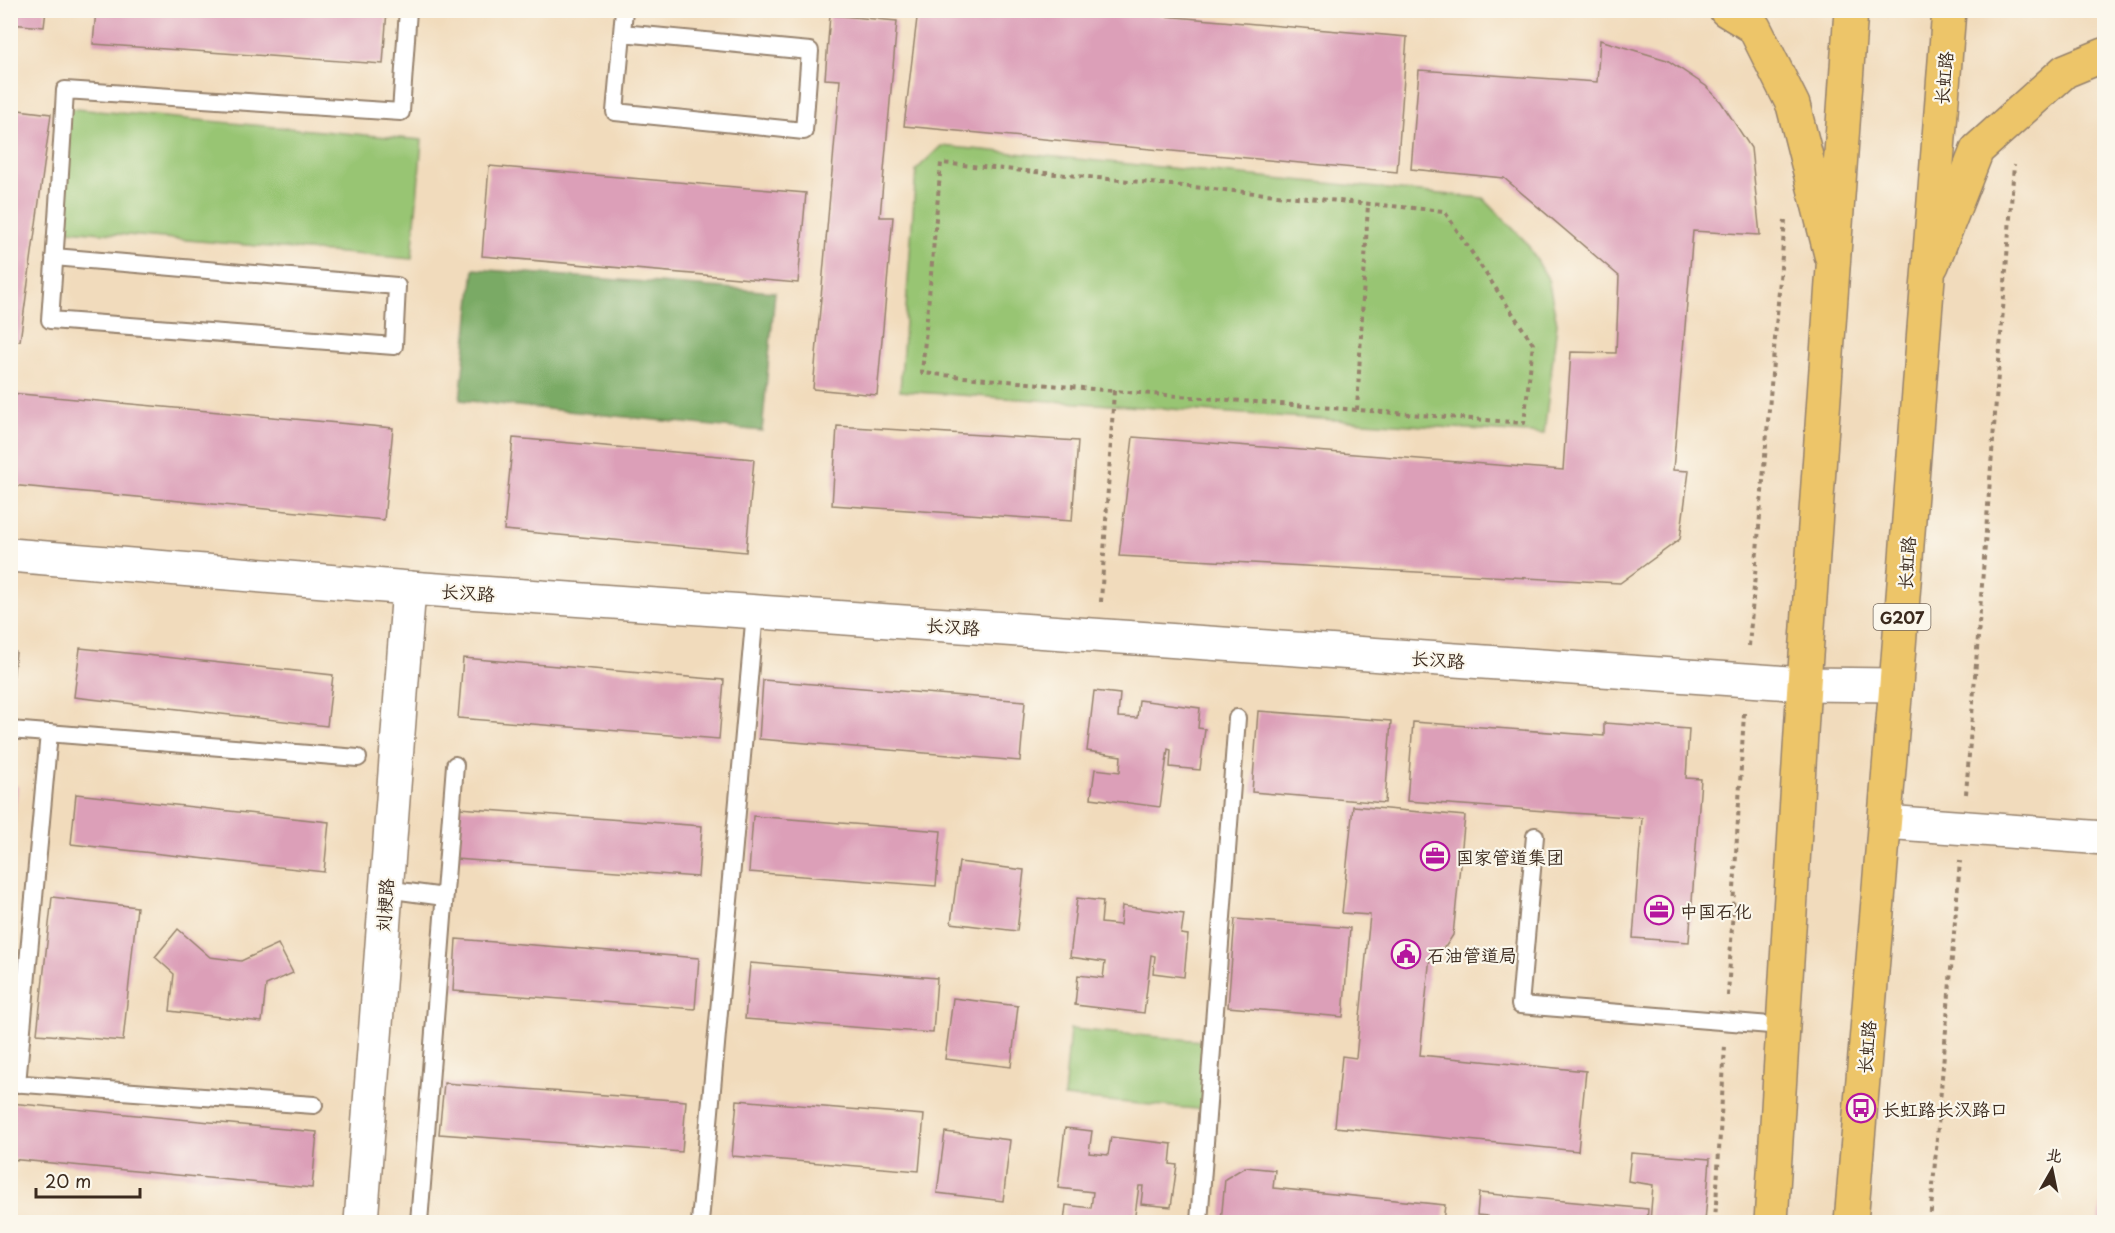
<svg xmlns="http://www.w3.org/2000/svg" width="2115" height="1233" font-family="'Playpen Sans','LXGW WenKai TC',sans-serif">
	<rect width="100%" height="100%" fill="#fbf7ec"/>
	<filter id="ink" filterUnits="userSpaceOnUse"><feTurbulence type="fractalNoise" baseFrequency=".0167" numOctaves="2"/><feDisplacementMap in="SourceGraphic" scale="12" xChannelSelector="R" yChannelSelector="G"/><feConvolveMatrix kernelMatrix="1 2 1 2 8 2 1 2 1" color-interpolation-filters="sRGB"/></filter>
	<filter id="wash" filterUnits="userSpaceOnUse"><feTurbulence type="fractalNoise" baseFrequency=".008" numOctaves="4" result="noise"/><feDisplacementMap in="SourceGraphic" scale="24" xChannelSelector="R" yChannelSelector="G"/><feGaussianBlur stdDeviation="1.35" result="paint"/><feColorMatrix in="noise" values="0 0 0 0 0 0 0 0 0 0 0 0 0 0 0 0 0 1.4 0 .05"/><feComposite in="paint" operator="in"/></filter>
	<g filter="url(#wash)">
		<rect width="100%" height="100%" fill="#f1dbbc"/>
		<g fill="#98c573" stroke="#6a7848" stroke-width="1.5">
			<path d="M64,108L422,140L412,259L56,229Z"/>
			<path d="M941,146L1483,198L1526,242L1548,279L1557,323L1544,434L900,391L916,170Z"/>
			<path d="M1070,1029L1213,1042L1207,1110L1064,1097Z"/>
		</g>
		<path fill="#7aaa65" stroke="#5a6a42" stroke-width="1.5" d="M474,269L775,292L762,431L460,400Z"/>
		<g id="blocks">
			<g fill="#dc9fb8">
				<path d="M10,10H46L44,27L10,24Z"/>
				<path d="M96,10H387L383,64L93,44Z"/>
				<path d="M918,10H1094L1407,37L1397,172L904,126Z"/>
				<path d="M830,15L897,21L880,217H893L877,395L813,389L840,80L825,79Z"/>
				<path d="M1600,40L1667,60L1706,86L1721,102L1751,148L1760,235L1693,231L1673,470L1689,471L1680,539L1620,583L1119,556L1133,437L1563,470L1571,352L1616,353L1619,276L1504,178L1411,169L1419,70L1597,82Z"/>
				<path d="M10,109L51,114L20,341L10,340Z"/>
				<path d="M489,166L806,193L798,283L482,256Z"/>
				<path d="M10,393L393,428L384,520L10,485Z"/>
				<path d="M837,426L1078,441L1072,521L832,505Z"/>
				<path d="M513,438L754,459L746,552L504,530Z"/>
				<path d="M80,648L333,675L327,726L74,697Z"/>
				<path d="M10,651L16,652L12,689H10Z"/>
				<path d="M463,658L724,680L719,739L458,718Z"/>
				<path d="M763,680L1025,701L1020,761L759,739Z"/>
				<path d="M1094,691L1120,694L1118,717L1137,718L1139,700L1200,708L1198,728L1205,729L1200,770L1170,767L1171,750L1168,749L1160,807L1091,798L1095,769L1120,772L1121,756L1087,751Z"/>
				<path d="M1258,711L1391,721L1385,803L1252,792Z"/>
				<path d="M1413,722L1604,736V723L1689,729L1686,778L1701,779L1689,942L1633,938L1642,818L1407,801Z"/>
				<path d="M10,785L18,786L13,836H10Z"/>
				<path d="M76,794L329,822L324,872L71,844Z"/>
				<path d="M1353,806L1465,816L1453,935L1446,946L1430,956L1420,1055L1586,1071L1578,1151L1335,1127L1342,1056L1356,1058L1370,915L1342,913Z"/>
				<path d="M459,808L702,826L698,877L455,859Z"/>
				<path d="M753,816L941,831L936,886L749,872Z"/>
				<path d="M959,862L1024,870L1017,931L951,923Z"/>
				<path d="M52,897L137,907L123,1041L37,1034Z"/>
				<path d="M1077,898L1103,901L1101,923L1120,925L1122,906L1184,914L1181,934L1188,935L1184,977L1153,973L1155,956L1151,955L1144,1013L1075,1005L1078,975L1103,978L1105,962L1070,957Z"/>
				<path d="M1235,919L1350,928L1343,1017L1228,1007Z"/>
				<path d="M178,929L210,957L241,961L278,944L293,973L266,985L262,1022L170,1011L174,974L155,957Z"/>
				<path d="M456,939L699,958L695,1009L453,991Z"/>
				<path d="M750,963L937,978L933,1033L745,1019Z"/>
				<path d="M953,998L1018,1006L1011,1067L945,1059Z"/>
				<path d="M444,1083L686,1101L682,1152L439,1134Z"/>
				<path d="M737,1100L924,1115L919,1171L732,1156Z"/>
				<path d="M10,1103L317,1132L312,1188L10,1159Z"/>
				<path d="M1065,1128L1092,1131L1089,1153L1108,1155L1111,1137L1172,1144L1170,1164L1177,1165L1171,1207L1141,1204L1143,1186H1139L1134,1222H1064L1066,1205L1091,1208L1093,1192L1058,1188Z"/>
				<path d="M945,1132L1010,1140L1003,1201L937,1193Z"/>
				<path d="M1631,1153L1710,1159L1705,1222H1650L1653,1185L1628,1181Z"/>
				<path d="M1245,1167L1275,1170L1273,1188L1445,1205L1443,1222H1221L1225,1179Z"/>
				<path d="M2103,1183H2104V1222H2099Z"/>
				<path d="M1479,1193L1648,1209L1647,1222H1487V1216L1477,1215Z"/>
			</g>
		</g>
	</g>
	<g filter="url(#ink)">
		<use href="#blocks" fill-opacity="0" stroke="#96826d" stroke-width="1.5"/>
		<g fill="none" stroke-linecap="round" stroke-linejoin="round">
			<g stroke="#96826d" stroke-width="20">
				<g id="lane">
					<path d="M622,33L810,51L804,131L615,112L624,10"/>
					<path d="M54,257L397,286L394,346L50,320C55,249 60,179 64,108L65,90L401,112L408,10"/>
					<path d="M10,730L358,758"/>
					<path d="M1535,836L1520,1005L1783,1026"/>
					<path d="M386,889L444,897"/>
					<path d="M10,1083L314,1105"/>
					<path d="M17,1084L49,733"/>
					<path d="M419,1222L455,765"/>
					<path d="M700,1222L755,612"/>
					<path d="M1199,1222L1237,718"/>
				</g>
			</g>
			<g stroke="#96826d" stroke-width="36">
				<g id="street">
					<path d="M10,555L409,588L1804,684L1896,685"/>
					<path d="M1885,822L2104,838"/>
					<path d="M361,1222L409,588"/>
				</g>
			</g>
			<g stroke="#96826d" stroke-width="36">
				<g id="primary">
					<path d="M1726,10L1754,27L1793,105L1831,255"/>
					<path d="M1932,265L1977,150L2065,71L2104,55"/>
				</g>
			</g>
			<g stroke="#96826d" stroke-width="36">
				<g id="highway">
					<path d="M1771,1222L1804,684L1851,10"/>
					<path d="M1851,1222L1896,685L1949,10"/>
				</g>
			</g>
			<g stroke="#96826d" stroke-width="4" stroke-dasharray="4.5 4.5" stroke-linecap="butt">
				<path d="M1357,410L1368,204"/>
				<path d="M1101,602L1114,391L1524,423L1533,344L1444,211L941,163L922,373L1114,391"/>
				<path d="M1749,646L1785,220"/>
				<path d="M1966,794L2014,165"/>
				<path d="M1728,996L1744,713"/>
				<path d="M1715,1222L1725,1045"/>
				<path d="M1930,1222L1960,861"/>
			</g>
			<use href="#lane" stroke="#fff" stroke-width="16"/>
			<use href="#street" stroke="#fff" stroke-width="33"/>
			<use href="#primary" stroke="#edc569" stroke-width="33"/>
			<use href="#highway" stroke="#edc569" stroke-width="33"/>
		</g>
	</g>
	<defs>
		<g id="office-ring" transform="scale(1.5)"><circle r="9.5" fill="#fbf7ec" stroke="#b5179e" stroke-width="1.5"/><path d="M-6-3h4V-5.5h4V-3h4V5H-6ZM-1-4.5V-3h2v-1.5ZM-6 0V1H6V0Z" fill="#b5179e"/></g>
		<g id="civic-ring" transform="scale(1.5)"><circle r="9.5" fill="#fbf7ec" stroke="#b5179e" stroke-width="1.5"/><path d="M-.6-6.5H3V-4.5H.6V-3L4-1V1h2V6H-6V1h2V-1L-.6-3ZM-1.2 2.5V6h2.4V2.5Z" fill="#b5179e"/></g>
		<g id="bus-ring" transform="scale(1.5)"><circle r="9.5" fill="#fbf7ec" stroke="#b5179e" stroke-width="1.5"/><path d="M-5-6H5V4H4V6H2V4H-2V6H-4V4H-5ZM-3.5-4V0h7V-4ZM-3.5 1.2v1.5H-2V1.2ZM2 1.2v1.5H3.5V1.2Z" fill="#b5179e"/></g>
	</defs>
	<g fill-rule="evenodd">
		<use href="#office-ring" x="1435" y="856"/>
		<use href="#office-ring" x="1659" y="910"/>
		<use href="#civic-ring" x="1406" y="954"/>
		<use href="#bus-ring" x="1861" y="1108"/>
	</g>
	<g text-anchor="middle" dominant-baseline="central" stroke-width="4.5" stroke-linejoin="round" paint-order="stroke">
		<rect fill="#fbf7ec" stroke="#75685c" stroke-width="1.5" x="1873.5" y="604" width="57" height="26" rx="4.5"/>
		<g font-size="16" font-weight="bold" fill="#3b2a1e">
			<text x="1902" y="617">G207</text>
		</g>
		<g font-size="18" fill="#3b2a1e" stroke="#fbf7ec">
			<text transform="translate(1943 78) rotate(-85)">长虹路</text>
			<text transform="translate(1906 563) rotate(-86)">长虹路</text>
			<text transform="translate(468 592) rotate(4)">长汉路</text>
			<text transform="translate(953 626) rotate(4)">长汉路</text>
			<text transform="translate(1438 659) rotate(4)">长汉路</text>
			<text transform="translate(384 905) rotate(-86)">刘梗路</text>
			<text transform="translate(1866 1047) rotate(-85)">长虹路</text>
		</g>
		<g font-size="18" fill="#3b2a1e" stroke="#fbf7ec" text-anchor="start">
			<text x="1456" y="856">国家管道集团</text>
			<text x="1680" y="910">中国石化</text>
			<text x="1427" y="954">石油管道局</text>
			<text x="1882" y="1108">长虹路长汉路口</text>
		</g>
	</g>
	<rect width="2115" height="1233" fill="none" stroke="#fbf7ec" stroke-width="36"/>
	<g transform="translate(2052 1170) rotate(9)" stroke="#fbf7ec" stroke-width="4.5" paint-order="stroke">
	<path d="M0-4.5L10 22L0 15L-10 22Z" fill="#3b2a1e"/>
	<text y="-9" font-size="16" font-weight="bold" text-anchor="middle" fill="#3b2a1e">北</text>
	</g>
	<path d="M36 1188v9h104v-9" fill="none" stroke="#3b2a1e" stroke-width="3"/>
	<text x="45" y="1188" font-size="18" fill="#3b2a1e" stroke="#fbf7ec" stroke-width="4.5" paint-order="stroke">20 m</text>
</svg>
